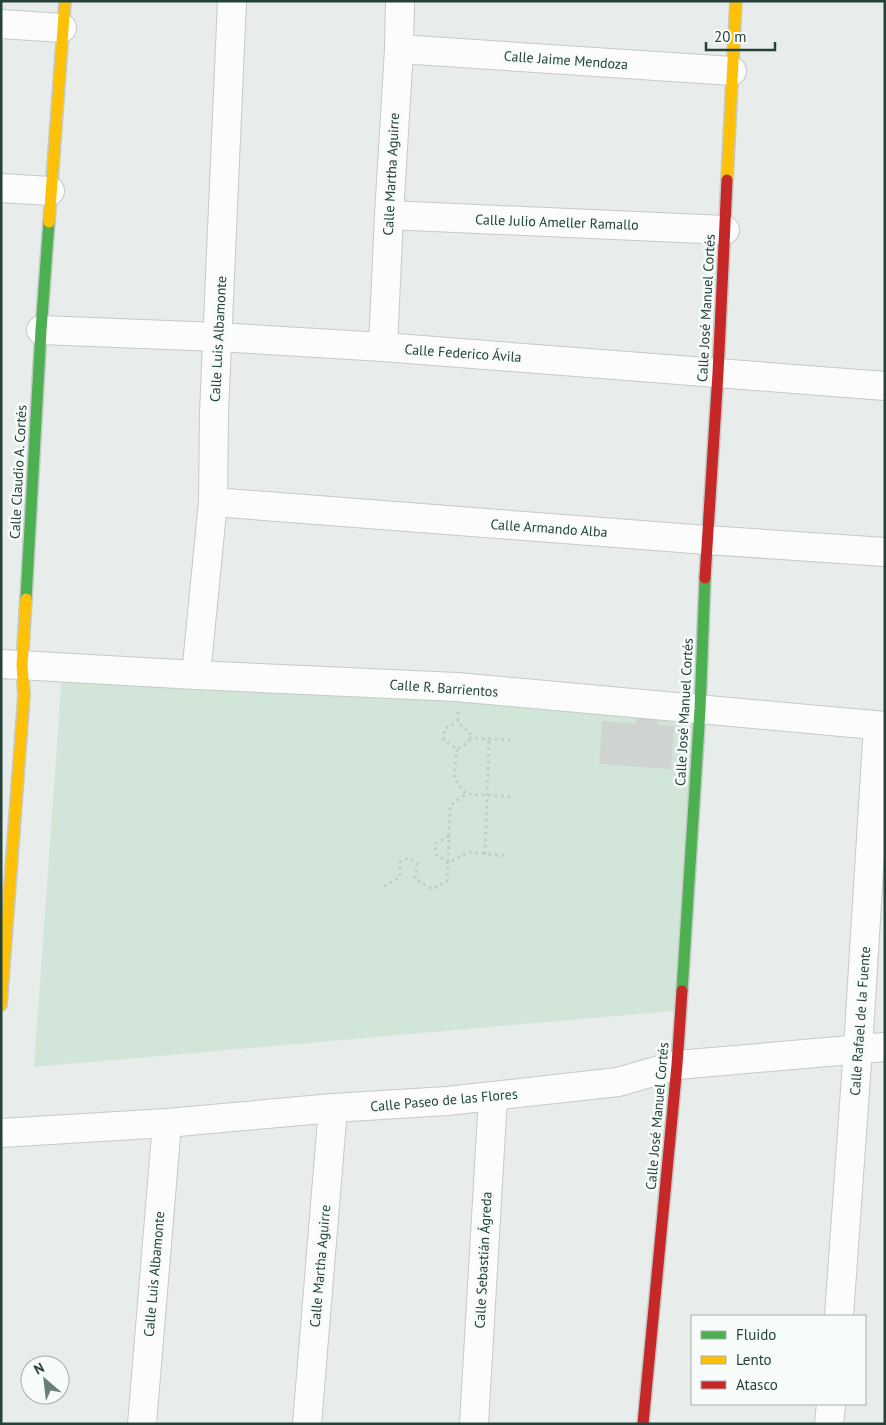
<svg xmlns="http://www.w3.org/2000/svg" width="886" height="1425" font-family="'PT Sans',sans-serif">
	<rect width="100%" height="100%" fill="#e8edeb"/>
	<path fill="#d1e6d8" d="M63,660L700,696L684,1010L34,1067Z"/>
	<path fill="#cfd4d2" d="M636,713L659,714L658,725L674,726L671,769L599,764L602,721L636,724Z"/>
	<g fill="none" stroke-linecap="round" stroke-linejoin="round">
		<g stroke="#c5cac8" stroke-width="30">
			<g id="street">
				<path d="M1,24L62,28"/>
				<path d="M399,49L732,71"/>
				<path d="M1,188L50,191"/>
				<path d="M389,215L725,230"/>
				<path d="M41,330L218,337L383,347L885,386"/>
				<path d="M383,347L389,215L399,49L400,1"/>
				<path d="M213,502L707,540L885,552"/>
				<path d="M1,664L196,675L457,687L885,726"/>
				<path d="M196,675L213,502L214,413L232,1"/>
				<path d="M1,1133L167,1123L333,1108L447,1101L618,1082L677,1065L885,1047"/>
				<path d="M839,1316L858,1048L878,726"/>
				<path d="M142,1424L167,1123"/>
				<path d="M307,1424L333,1108"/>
				<path d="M474,1424L493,1097"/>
				<path d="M829,1424L831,1404"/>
			</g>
		</g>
		<g stroke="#c3cbc8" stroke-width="14">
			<g id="fast">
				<path d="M26,599L41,330L49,222"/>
				<path d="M682,991L700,709L705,578"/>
			</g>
		</g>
		<g stroke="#c3cbc8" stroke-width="14">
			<g id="slow">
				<path d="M727,180L736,1"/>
				<path d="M49,222L65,1"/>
				<path d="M1,1005L24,695L22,665L26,599"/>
			</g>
		</g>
		<g stroke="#c3cbc8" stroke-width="14">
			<g id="jam">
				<path d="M705,578L718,373L727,180"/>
				<path d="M643,1424L677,1065L682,991"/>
			</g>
		</g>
		<g stroke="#c3ccca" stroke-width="3" stroke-dasharray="2.5 4" stroke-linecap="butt">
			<path d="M458,712V722L470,733L469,742L457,749L444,740V729L458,722"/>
			<path d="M469,738L514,740"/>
			<path d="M457,749L454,778L466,794L513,797"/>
			<path d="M449,836L435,844L436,854L448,863L468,852L508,856"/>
			<path d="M485,854L489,738"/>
			<path d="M448,862L450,806L466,794"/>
			<path d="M384,886L400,877V862L408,858L417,864L415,879L432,889L447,881L448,863"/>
		</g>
		<use href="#street" stroke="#fcfcfc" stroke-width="28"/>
		<use href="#fast" stroke="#4caf50" stroke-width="11"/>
		<use href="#slow" stroke="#ffc107" stroke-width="11"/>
		<use href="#jam" stroke="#c62828" stroke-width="11"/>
	</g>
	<g text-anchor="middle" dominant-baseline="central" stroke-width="5" stroke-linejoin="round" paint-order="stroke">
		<g font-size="14" fill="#24423a" stroke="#f7fbf9">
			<text transform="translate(566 60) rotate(4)">Calle Jaime Mendoza</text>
			<text transform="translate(391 174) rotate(-87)">Calle Martha Aguirre</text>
			<text transform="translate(557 222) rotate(2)">Calle Julio Ameller Ramallo</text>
			<text transform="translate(706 308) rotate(-87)">Calle José Manuel Cortés</text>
			<text transform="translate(218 339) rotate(-87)">Calle Luis Albamonte</text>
			<text transform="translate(463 353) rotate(4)">Calle Federico Ávila</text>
			<text transform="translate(18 472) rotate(-87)">Calle Claudio A. Cortés</text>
			<text transform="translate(549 528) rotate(4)">Calle Armando Alba</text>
			<text transform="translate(444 688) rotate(4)">Calle R. Barrientos</text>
			<text transform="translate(684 712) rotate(-87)">Calle José Manuel Cortés</text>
			<text transform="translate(860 1021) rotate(-86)">Calle Rafael de la Fuente</text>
			<text transform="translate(444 1100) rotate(-5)">Calle Paseo de las Flores</text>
			<text transform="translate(657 1116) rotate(-85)">Calle José Manuel Cortés</text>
			<text transform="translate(483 1260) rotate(-87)">Calle Sebastián Ágreda</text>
			<text transform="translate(320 1266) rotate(-85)">Calle Martha Aguirre</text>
			<text transform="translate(154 1274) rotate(-85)">Calle Luis Albamonte</text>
		</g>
	</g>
	<rect width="886" height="1425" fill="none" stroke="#24423a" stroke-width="5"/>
	<rect x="691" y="1315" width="175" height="90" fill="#f7fbf9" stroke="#a3b1ad"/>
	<rect x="701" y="1331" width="25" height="8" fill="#4caf50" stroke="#a3b1ad"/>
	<text x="736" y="1340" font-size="15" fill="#24423a">Fluido</text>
	<rect x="701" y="1356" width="25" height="8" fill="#ffc107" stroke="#a3b1ad"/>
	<text x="736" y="1365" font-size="15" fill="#24423a">Lento</text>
	<rect x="701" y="1381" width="25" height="8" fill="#c62828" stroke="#a3b1ad"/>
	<text x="736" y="1390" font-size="15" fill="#24423a">Atasco</text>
	<g transform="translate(45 1380) rotate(332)"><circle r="24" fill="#f7fbf9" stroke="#a3b1ad"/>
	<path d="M0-4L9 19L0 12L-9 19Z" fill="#697e78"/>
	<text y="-8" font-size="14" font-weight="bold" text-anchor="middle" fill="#24423a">N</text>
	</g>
	<path d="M706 42v8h69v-8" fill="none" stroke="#24423a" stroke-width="2.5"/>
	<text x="714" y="42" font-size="15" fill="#24423a" stroke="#f7fbf9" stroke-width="4" paint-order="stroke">20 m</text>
</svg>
